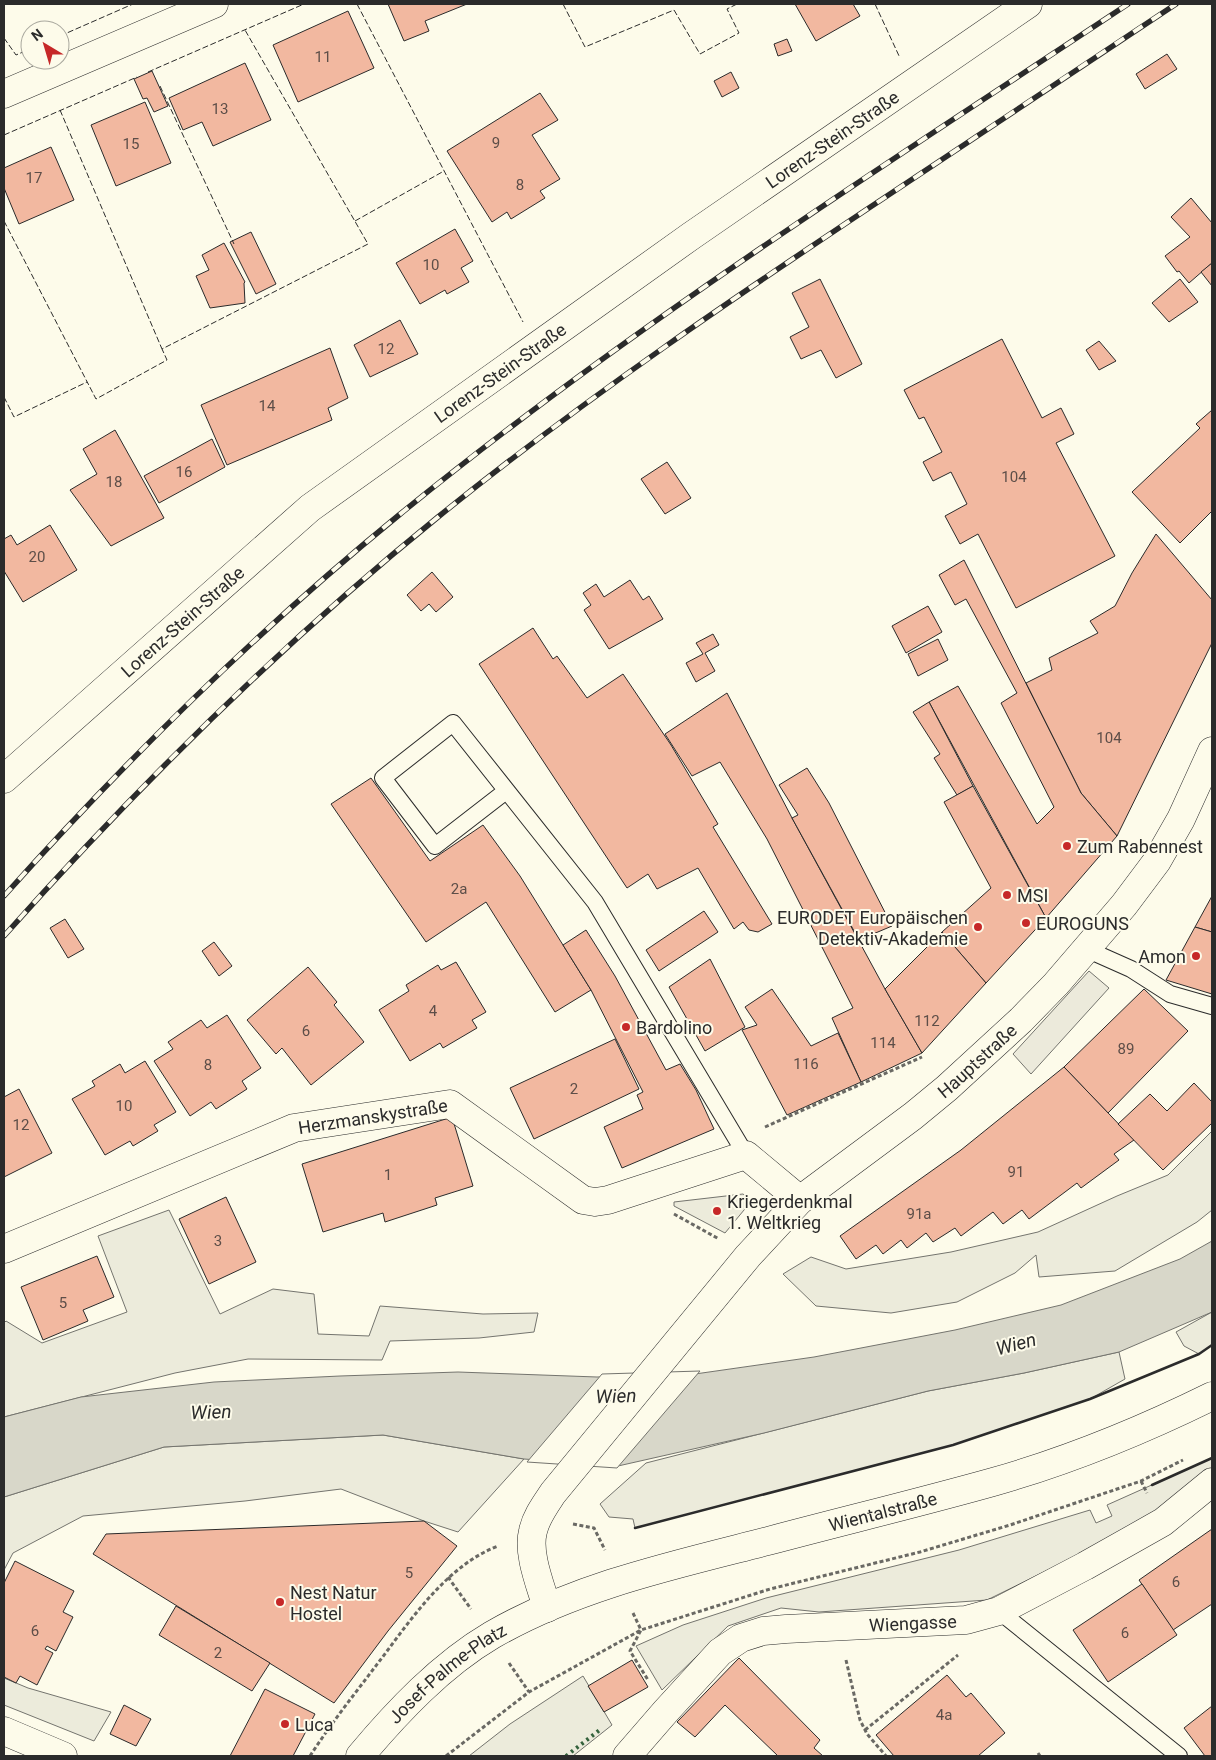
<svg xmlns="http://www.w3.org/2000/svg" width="1216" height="1760" font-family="Roboto,sans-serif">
	<rect width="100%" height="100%" fill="#fdfbea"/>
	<g fill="#ecebdb" stroke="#74746e">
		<path d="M1212,1131V1210L1197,1222L1115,1271L1039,1277L1036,1255L1015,1273L957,1302L891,1313L816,1306L783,1274L811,1257L846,1269L951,1252L1038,1232L1117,1196L1168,1175Z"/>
		<path d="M743,1194L747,1197L749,1204L725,1233L674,1206V1202Z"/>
		<path d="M169,1210L220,1314L273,1289L314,1294L318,1334L369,1336L380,1306L483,1314L538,1313L534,1332L479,1338L390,1341L382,1360L248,1359L175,1373L4,1417V1323L6,1321L42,1343L127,1312L98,1236Z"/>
		<path d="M1212,1312V1345L1199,1354L1184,1346L1176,1332Z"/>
		<path d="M1119,1352L1125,1379L1090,1399L953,1445L635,1528L633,1519L609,1517L600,1504L646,1463L928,1391L1024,1373Z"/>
		<path d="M383,1435L524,1459L458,1532L424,1521L341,1489L245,1501L83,1516L13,1553L4,1570V1497L164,1447Z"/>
		<path d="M1212,1458V1468L1152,1515L1095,1547L987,1600L819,1612L781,1608L728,1626L662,1690L636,1646L683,1625L766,1598L959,1550L1090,1510L1096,1523L1112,1516L1107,1505Z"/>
		<path d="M583,1676L612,1725L573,1756H469L510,1724Z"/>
		<path d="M4,1678L28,1688L111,1712L94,1741L4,1705Z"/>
	</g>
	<path fill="#eceadb" stroke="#74746e" d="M1089,971L1109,988L1031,1074L1013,1054Z"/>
	<path fill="#d8d7c9" stroke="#74746e" d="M1212,1241V1312L1119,1352L1024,1373L928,1391L764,1433L618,1466L524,1459L383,1435L164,1447L4,1497V1417L81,1397L214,1382L340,1376L458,1372L597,1377L695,1374L814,1357L955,1330L1061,1305L1180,1259Z"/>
	<path fill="#fdfbea" stroke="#74746e" d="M700,1371L617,1468L527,1462L602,1374Z"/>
	<g fill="#f2b8a0" stroke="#2b2b2b">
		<path d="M388,4H467L425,21L429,31L404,41Z"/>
		<path d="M795,4H853L860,16L816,41Z"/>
		<path d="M348,11L374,68L298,102L273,45Z"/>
		<path d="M787,39L792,51L778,56L774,44Z"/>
		<path d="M1167,54L1177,69L1145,89L1136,74Z"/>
		<path d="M245,63L271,120L213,146L202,122L183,130L169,98Z"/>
		<path d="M152,71L168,106L154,112L147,98L143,99L134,79Z"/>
		<path d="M731,72L739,88L722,97L714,81Z"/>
		<path d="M540,93L558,120L532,135L560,179L540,191L545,198L511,219L507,212L492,222L447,151Z"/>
		<path d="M145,102L171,163L116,186L91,125Z"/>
		<path d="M51,147L74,200L19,224L4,188V168Z"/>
		<path d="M1191,198L1212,223V263L1189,283L1179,271L1177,272L1165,256L1190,237L1171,217Z"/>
		<path d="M455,229L473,261L461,268L469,282L447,294L445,290L420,304L396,263Z"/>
		<path d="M251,232L276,284L256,294L230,242Z"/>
		<path d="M224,243L245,282L244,283L245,303L210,308L196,276L209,270L202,255Z"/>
		<path d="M1212,263V286L1201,272Z"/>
		<path d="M820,279L862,364L836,378L821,350L801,359L790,337L809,327L792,293Z"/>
		<path d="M1180,279L1198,302L1169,322L1152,303Z"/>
		<path d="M400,320L418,354L370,377L354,345Z"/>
		<path d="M1002,339L1042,418L1061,408L1074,434L1056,443L1115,556L1016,608L978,534L960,544L945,516L967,504L951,472L933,481L923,462L942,452L924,417L919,419L904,390Z"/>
		<path d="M1099,341L1116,361L1099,370L1086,350Z"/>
		<path d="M330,348L348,398L328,408L332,420L227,465L201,405Z"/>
		<path d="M1212,410V511L1180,543L1132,492L1200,428L1196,424Z"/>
		<path d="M115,430L164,518L111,546L70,490L97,474L83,449Z"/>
		<path d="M212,439L225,467L159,503L144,476Z"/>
		<path d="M667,462L691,498L665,514L641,479Z"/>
		<path d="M50,525L77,570L23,602L4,571V539L11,535L17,545Z"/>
		<path d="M1156,534L1212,600V643L1117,836L1081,793L1026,683L1052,670L1049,658L1098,633L1090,621L1115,606L1132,573Z"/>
		<path d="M964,560L1081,793L1117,836L1046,918L929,702L958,686L1037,824L1054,807L1001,703L1017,693L966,599L955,605L939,575Z"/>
		<path d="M432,572L453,597L436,612L429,604L421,611L407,595Z"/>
		<path d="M630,580L643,600L649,596L663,619L609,649L584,610L591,605L583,593L596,584L604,597Z"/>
		<path d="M928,606L942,632L906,653L892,626Z"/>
		<path d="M533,628L553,659L557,656L587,698L623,674L671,745L718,824L713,827L772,924L758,932L749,930L743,922L734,929L698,868L657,889L648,874L627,888L479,664Z"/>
		<path d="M713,634L719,645L705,653L715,671L696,682L686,663L703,654L696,643Z"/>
		<path d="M938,639L948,660L918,676L908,654Z"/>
		<path d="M727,693L792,818L885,989L922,1053L861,1082L832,1018L853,1008L767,839L720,762L692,776L665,734Z"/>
		<path d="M929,702L973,786L957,795L934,758L940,754L913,712Z"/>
		<path d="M807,768L829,803L892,926L859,940L792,818L798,815L779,785Z"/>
		<path d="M371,778L430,861L483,825L520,876L591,990L555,1012L486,902L426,942L331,804Z"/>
		<path d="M973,786L1046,918L986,983L942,932L991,888L944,802Z"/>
		<path d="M1212,896V932L1195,927Z"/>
		<path d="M704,911L718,932L659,971L646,950Z"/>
		<path d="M65,919L84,949L68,958L50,928Z"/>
		<path d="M1195,927L1212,932V994L1166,980Z"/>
		<path d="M586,930L615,976L666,1070L680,1064L696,1090L714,1129L622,1168L604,1127L643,1109L637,1095L643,1092L591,990L563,945Z"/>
		<path d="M942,932L986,983L922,1053L885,989Z"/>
		<path d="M214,942L232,966L219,976L202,951Z"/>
		<path d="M710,959L745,1027L705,1051L669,987Z"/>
		<path d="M456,962L486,1012L472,1020L477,1028L443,1048L440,1043L410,1061L379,1010L409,991L406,985L438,965L441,970Z"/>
		<path d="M308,967L337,1002L334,1005L364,1042L311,1085L282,1048L276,1054L247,1020Z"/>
		<path d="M772,989L811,1046L838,1033L861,1082L787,1115L742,1030L757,1025L745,1007Z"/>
		<path d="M1144,989L1188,1031L1108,1113L1064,1067Z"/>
		<path d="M227,1015L261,1068L242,1081L247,1089L216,1109L211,1102L190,1116L154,1061L173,1049L168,1042L201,1020L207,1028Z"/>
		<path d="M615,1039L639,1089L534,1139L510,1088Z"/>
		<path d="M145,1061L176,1112L154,1125L158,1131L133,1146L130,1141L105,1155L72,1099L95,1086L92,1081L120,1064L125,1073Z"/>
		<path d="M1064,1067L1134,1140L1114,1154L1119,1160L1081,1188L1077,1183L1029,1219L1022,1210L1003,1224L993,1212L961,1236L955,1228L933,1242L926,1233L907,1248L901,1240L883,1254L876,1245L856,1259L840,1236L961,1150Z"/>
		<path d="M1194,1083L1212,1102V1123L1163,1170L1118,1124L1150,1094L1167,1111Z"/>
		<path d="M19,1089L52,1153L4,1177V1097Z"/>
		<path d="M452,1117L473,1186L435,1198L437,1205L385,1222L383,1213L323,1232L302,1164Z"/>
		<path d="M226,1197L256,1262L209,1284L179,1219Z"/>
		<path d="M97,1256L114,1297L83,1310L88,1321L43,1340L21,1287Z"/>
		<path d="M424,1521L457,1546L388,1631L334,1703L93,1554L106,1534Z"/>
		<path d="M1212,1529V1604L1173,1630L1139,1580Z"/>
		<path d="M15,1561L74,1591L63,1612L73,1617L56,1651L47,1646L45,1649L53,1653L37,1685L20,1676L16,1683L4,1677V1583Z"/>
		<path d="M1142,1584L1177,1635L1108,1682L1073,1630Z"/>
		<path d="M176,1606L270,1663L252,1691L159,1635Z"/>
		<path d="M739,1658L820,1740L814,1748L823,1756H778L725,1705L695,1737L677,1722Z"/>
		<path d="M632,1660L648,1687L604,1712L588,1686Z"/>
		<path d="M947,1675L966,1697L971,1693L1005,1733L978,1756H894L876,1735Z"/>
		<path d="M265,1689L315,1714L293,1756H230Z"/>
		<path d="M124,1705L151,1719L136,1746L110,1734Z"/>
		<path d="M1212,1706V1756H1205L1184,1728Z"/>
	</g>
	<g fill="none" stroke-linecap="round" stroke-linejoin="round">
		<g stroke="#2b2b2b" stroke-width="18">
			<g id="lane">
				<path d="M506,791L435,846L383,778L453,723L595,902L746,1155"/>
				<path d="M1086,949L1131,969L1170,994L1212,1006"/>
				<path d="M999,1611L1179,1756"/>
			</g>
		</g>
		<g stroke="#2b2b2b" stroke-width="29">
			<g id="street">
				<path d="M4,94L214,4"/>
				<path id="s1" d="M4,779L310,508L691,236L1028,4"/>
				<path id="s2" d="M4,1249L294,1128L450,1104L583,1200L595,1202L608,1200L746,1155L800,1200"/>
				<path d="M4,1731L63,1756"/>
				<path id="s3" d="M627,1756L666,1711L720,1652L741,1638L763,1631L786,1629L966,1620L999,1611L1085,1566L1163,1522L1212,1482"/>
			</g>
		</g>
		<g stroke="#2b2b2b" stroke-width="29">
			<g id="secondary">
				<path id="s4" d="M547,1608C541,1586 527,1554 533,1531C536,1517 545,1505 553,1493L748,1256L800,1200L913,1116L947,1088L1021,1020L1056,984L1124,905L1157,861L1181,819L1212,751"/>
			</g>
		</g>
		<g stroke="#2b2b2b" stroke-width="29">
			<g id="primary">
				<path id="s5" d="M360,1756C397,1712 441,1665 492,1635C577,1586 674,1565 768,1541C843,1521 918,1503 993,1482C1067,1461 1143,1430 1212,1396"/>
			</g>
		</g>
		<g stroke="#6a6964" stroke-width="3" stroke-dasharray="4 2.5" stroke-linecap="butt">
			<path d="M765,1127L922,1057"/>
			<path d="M674,1214L719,1239"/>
			<path d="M1141,1481L1147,1493"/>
			<path d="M573,1524L594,1528L605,1550"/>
			<path d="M448,1577L471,1609"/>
			<path d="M633,1613L641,1630L630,1651L648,1680"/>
			<path d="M846,1660L860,1720L867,1734L886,1756"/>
			<path d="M509,1663L529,1692"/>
			<path d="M865,1730L958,1655"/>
			<path d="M1038,1753L1040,1756"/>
			<path d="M310,1756C330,1725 353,1696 375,1667C408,1624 445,1566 498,1546"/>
			<path d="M446,1756L529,1692L641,1630L770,1589L920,1552L1010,1525L1141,1481L1183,1460"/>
		</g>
		<use href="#lane" stroke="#fdfbea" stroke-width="16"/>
		<use href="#street" stroke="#fdfbea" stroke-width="28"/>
		<use href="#secondary" stroke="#fdfbea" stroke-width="28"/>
		<use href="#primary" stroke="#fdfbea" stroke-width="28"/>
		<g stroke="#2b2b2b" stroke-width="5.5">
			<g id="rail">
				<path d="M4,896C126,760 257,631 399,515C629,327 881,168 1128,4"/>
				<path d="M4,936C138,786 281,644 438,517C585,398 742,292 899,188C991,127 1083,65 1176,4"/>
			</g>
		</g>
		<use href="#rail" stroke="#fdfbea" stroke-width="4" stroke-dasharray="11" stroke-linecap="butt"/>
		<path stroke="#34623c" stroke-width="4" stroke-dasharray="2.5 4" stroke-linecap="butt" d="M566,1756L601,1729"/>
		<g stroke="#2b2b2b" stroke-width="1" stroke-dasharray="6 2.5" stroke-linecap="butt">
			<path d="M357,4L523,322"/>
			<path d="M563,4L585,47L674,10L700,54L739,33L727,9L737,4"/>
			<path d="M875,4L900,58"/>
			<path d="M60,36L133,4"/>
			<path d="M4,38L16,55L30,49"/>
			<path d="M148,72L304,4"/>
			<path d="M160,86L234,244"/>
			<path d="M60,110L162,349"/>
			<path d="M4,135L137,77"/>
			<path d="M4,221L96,399L167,360L162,349L368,244L245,30"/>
			<path d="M355,221L444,171"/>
			<path d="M4,397L14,417L87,382"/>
		</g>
		<g stroke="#2b2b2b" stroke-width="2.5">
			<path d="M1152,1485L1212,1458"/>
			<path d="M635,1528L953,1445L1090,1399L1199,1354L1212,1345"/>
		</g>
	</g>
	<g fill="#c62828" stroke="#fdfbea" stroke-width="2">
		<circle cx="1067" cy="846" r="5"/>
		<circle cx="1007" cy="895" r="5"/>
		<circle cx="1026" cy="923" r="5"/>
		<circle cx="978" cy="927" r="5"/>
		<circle cx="1196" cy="956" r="5"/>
		<circle cx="626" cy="1027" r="5"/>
		<circle cx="717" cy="1211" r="5"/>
		<circle cx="280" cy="1602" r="5"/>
		<circle cx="285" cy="1724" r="5"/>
	</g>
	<g text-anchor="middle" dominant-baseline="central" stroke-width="4" stroke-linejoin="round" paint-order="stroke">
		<g font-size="15" fill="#5d4e48">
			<text x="323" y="57">11</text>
			<text x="220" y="109">13</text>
			<text x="496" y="143">9</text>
			<text x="131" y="144">15</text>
			<text x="34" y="178">17</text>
			<text x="520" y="185">8</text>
			<text x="431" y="265">10</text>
			<text x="386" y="349">12</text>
			<text x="267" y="406">14</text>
			<text x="184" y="472">16</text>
			<text x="1014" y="477">104</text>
			<text x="114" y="482">18</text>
			<text x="37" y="557">20</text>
			<text x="1109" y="738">104</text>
			<text x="459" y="889">2a</text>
			<text x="433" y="1011">4</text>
			<text x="927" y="1021">112</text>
			<text x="306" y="1031">6</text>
			<text x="883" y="1043">114</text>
			<text x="1126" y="1049">89</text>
			<text x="806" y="1064">116</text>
			<text x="208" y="1065">8</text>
			<text x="574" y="1089">2</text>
			<text x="124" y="1106">10</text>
			<text x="21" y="1125">12</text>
			<text x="1016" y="1172">91</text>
			<text x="388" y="1175">1</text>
			<text x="919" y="1214">91a</text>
			<text x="218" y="1241">3</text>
			<text x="63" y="1303">5</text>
			<text x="409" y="1573">5</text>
			<text x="1176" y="1582">6</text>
			<text x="35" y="1631">6</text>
			<text x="1125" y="1633">6</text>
			<text x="218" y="1653">2</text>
			<text x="944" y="1715">4a</text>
		</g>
		<g font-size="18" fill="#2b2b2b" stroke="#fdfbea">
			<text stroke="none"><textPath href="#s1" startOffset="1048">Lorenz-Stein-Straße</textPath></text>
			<text stroke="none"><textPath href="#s1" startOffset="642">Lorenz-Stein-Straße</textPath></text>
			<text stroke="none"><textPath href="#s1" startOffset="238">Lorenz-Stein-Straße</textPath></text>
			<text stroke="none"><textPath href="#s4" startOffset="731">Hauptstraße</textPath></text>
			<text stroke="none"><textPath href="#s2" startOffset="394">Herzmanskystraße</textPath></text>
			<text stroke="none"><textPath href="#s5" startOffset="591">Wientalstraße</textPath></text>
			<text stroke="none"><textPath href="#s3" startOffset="338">Wiengasse</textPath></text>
			<text stroke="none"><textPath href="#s5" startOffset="121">Josef-Palme-Platz</textPath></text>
		</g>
		<g font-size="18" fill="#2b2b2b" stroke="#fdfbea" text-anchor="start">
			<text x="1077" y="846">Zum Rabennest</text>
			<text x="1017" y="895">MSI</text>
			<text x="968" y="917" text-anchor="end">EURODET Europäischen<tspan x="968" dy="21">Detektiv-Akademie</tspan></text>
			<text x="1036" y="923">EUROGUNS</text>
			<text x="1186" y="956" text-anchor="end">Amon</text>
			<text x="636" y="1027">Bardolino</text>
			<text x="727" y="1201">Kriegerdenkmal<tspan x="727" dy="21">1. Weltkrieg</tspan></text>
			<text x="290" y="1592">Nest Natur<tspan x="290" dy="21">Hostel</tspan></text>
			<text x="295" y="1724">Luca</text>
		</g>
		<g font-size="19" font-style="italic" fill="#2b2b2b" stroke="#fdfbea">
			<text transform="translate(1016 1344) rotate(-15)">Wien</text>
			<text transform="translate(616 1396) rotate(-2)">Wien</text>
			<text transform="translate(211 1412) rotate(-2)">Wien</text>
		</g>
	</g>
	<rect width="1216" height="1760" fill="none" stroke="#2b2b2b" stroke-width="10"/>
	<g transform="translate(45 45) rotate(322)"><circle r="24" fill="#fdfbea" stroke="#a9a89e"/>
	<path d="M0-4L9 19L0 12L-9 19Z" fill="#c62828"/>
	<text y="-8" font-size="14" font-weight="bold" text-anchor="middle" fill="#2b2b2b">N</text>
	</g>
</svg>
